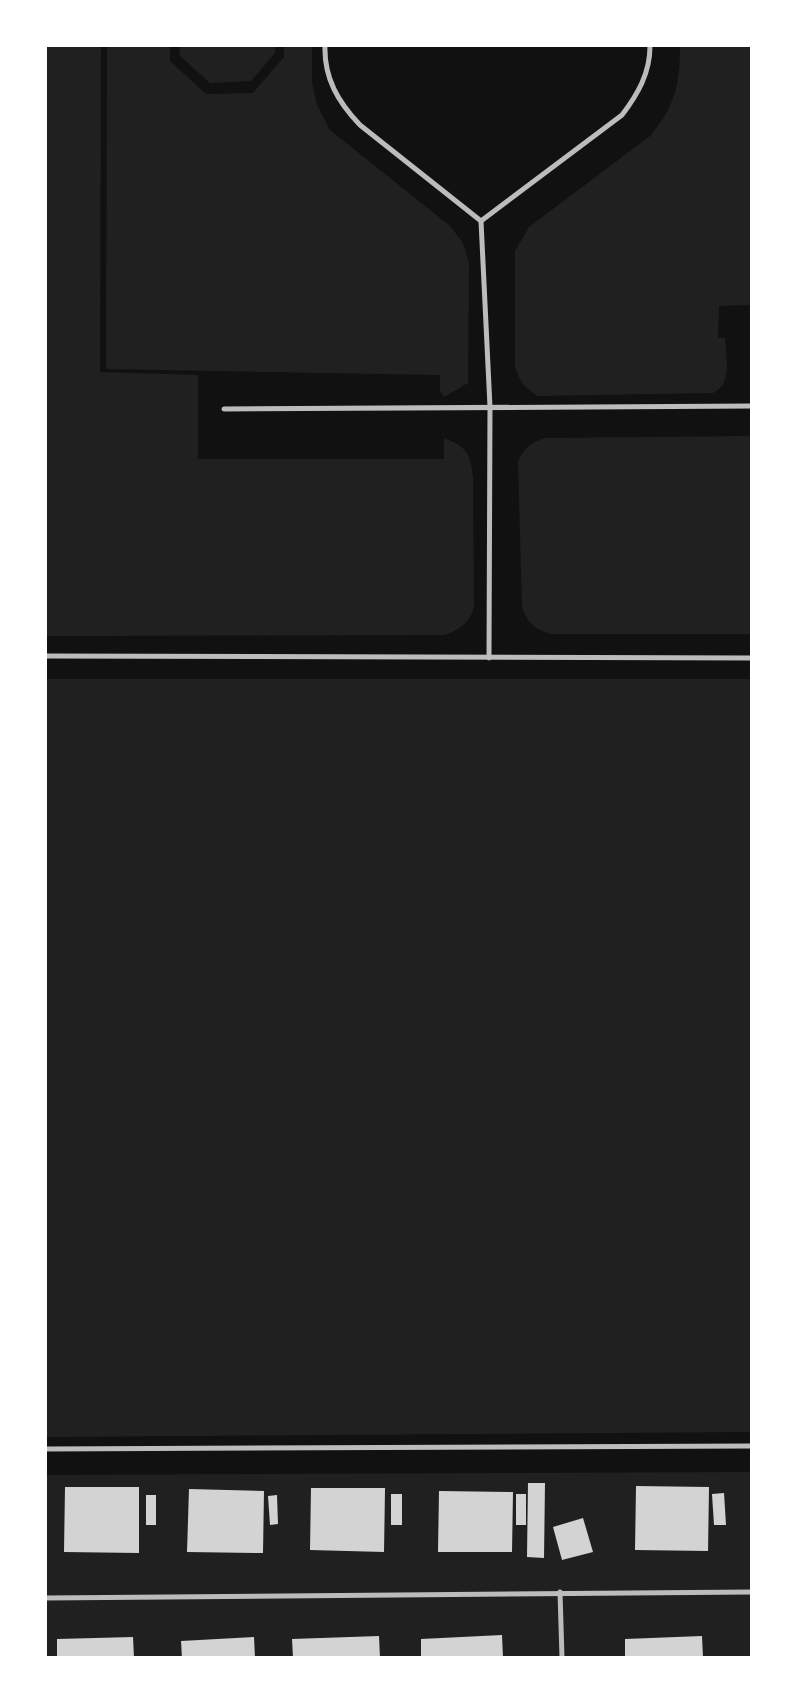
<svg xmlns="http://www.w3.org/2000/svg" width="797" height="1703" font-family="'PT Sans Narrow',sans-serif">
	<rect width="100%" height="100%" fill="#111"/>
	<g fill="#202020">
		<path d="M46,46H101L100,372L198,375V459H444V438C467,447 470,453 473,477L474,608C468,624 460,629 445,635L46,636Z"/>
		<path d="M107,46H170V61L206,94L253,93L284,57V46H312V83L317,105L330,130L450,226L463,243L469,263L468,383L444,397L440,391V375L106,369Z"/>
		<path d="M179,46H275V53L251,81L210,83L180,56Z"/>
		<path d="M680,46H751V305L719,306L718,338H725C726,358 733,383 713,393L538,396C525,388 519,381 515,366V251L529,227L650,136C675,106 680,85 680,46Z"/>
		<path d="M751,436V634H551C534,629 527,623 522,606L518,462C524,448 530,443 545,438Z"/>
		<path d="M46,679H751V1432L46,1437Z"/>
		<path d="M751,1472V1657H46V1475Z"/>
	</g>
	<g fill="#d3d3d3">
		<path d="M528,1483H545L544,1558L527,1557Z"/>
		<path d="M636,1486L709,1487L708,1551L635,1550Z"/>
		<path d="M65,1487H139V1553L64,1552Z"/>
		<path d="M311,1488H385L384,1552L310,1550Z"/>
		<path d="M189,1489L264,1491L263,1553L187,1552Z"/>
		<path d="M439,1491L513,1492L512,1552H438Z"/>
		<path d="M724,1493L726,1525H714L712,1494Z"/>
		<rect x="391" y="1494" width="11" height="31"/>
		<rect x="516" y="1494" width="10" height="31"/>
		<rect x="146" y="1495" width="10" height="30"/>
		<path d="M277,1495L278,1524L270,1525L268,1496Z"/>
		<path d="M583,1518L593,1552L562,1560L553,1527Z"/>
		<path d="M502,1635L503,1658H421V1639Z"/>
		<path d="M379,1636L380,1658H293L292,1639Z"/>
		<path d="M702,1636L703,1658H625V1639Z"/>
		<path d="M133,1637L134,1658H57V1639Z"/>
		<path d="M254,1637L255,1658H182L181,1641Z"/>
	</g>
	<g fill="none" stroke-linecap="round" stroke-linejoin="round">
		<g stroke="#bcbcbc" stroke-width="5">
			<path d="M325,46C324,78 338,102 360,125L481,221L622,115C638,94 650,73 650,46"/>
			<path d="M481,221L490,407L489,658"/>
			<path d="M224,409L752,406"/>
			<path d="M46,656L752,658"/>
			<path d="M46,1449L752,1446"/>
			<path d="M560,1592L562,1658"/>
			<path d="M46,1598L752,1592"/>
		</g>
	</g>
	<rect width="797" height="1703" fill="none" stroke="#ffffff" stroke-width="94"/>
</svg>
